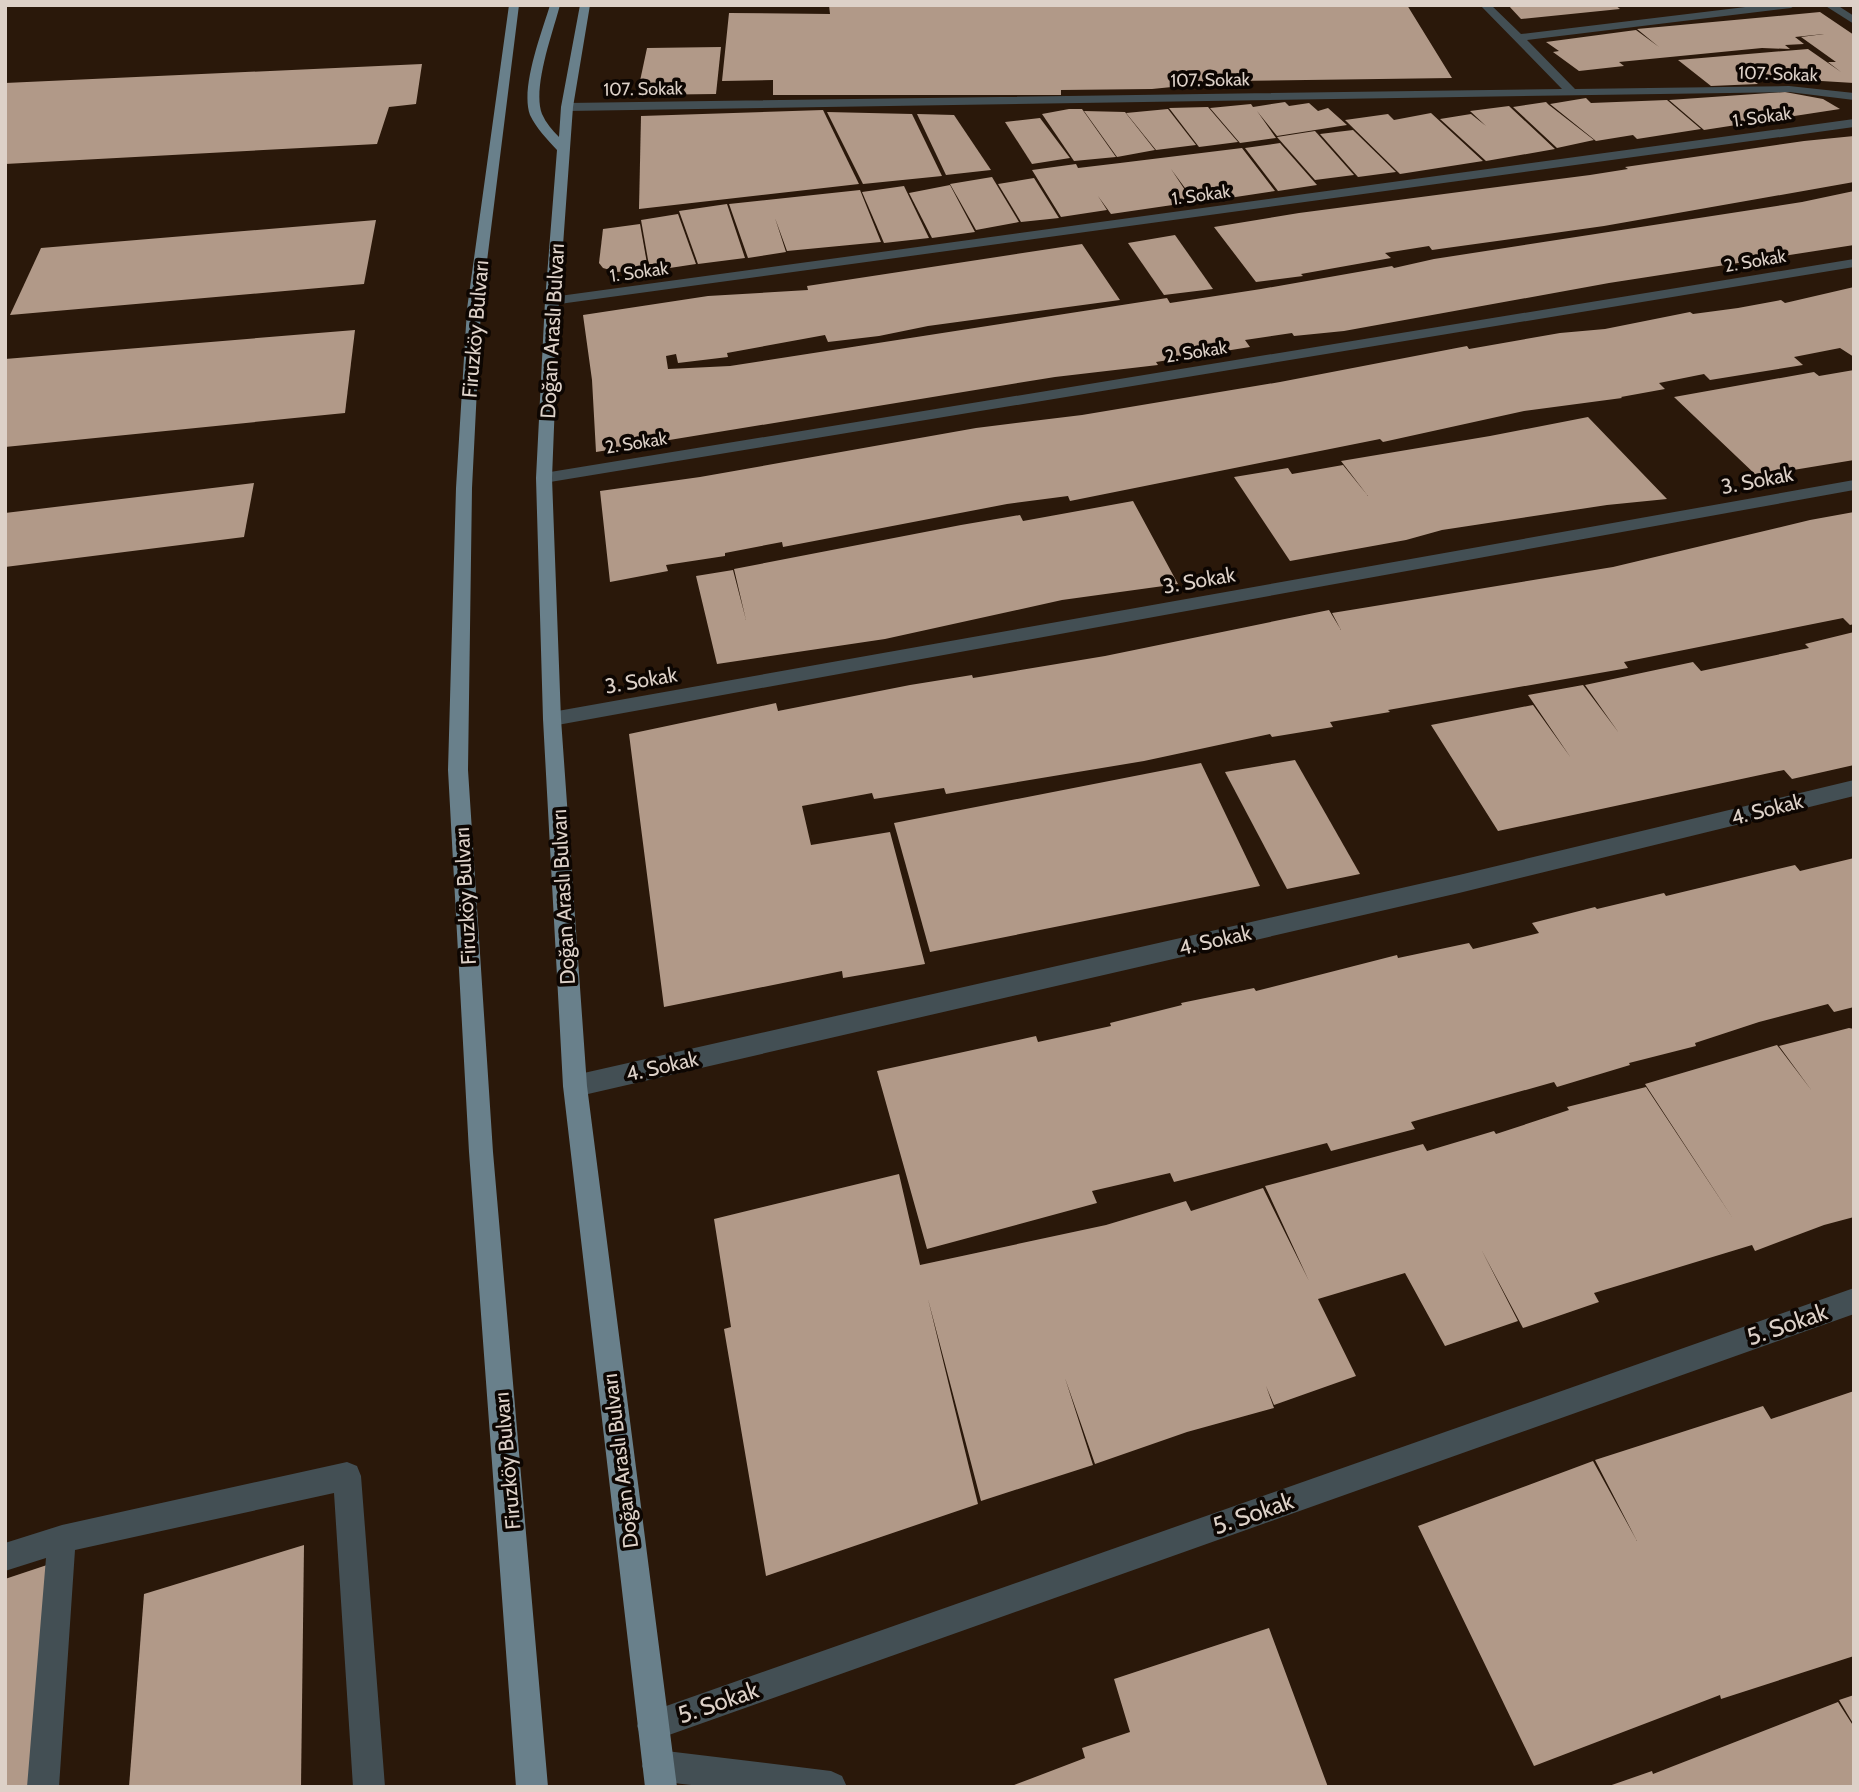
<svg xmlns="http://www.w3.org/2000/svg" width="1859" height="1792" font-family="Cabin,sans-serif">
	<rect width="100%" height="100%" fill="#2a180a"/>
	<g fill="#b19988">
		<path d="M829,5H1407L1452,78L1232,81L1152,89L1061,90V95H773V80L722,81L729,13L830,14Z"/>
		<path d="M1508,5H1615L1620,9L1521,19Z"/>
		<path d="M1820,12L1854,35V83L1805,80L1798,75L1747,76L1758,84L1711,86L1678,60L1808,49L1841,72L1828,62H1836L1801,37L1824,34L1795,37L1804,44L1785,45L1790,49L1762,48L1619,62L1624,66L1579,71L1553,52L1559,51L1546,42L1636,30L1659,47L1637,29Z"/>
		<path d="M721,47L716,94L637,95L647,48Z"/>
		<path d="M422,64L416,104L389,107L377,144L5,164V83Z"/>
		<path d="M1785,92L1823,99L1840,109L1704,130L1669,100Z"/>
		<path d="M1586,98L1591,103L1667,100L1701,129L1637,139L1633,135L1596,141L1550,104Z"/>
		<path d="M1285,102L1289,106L1309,103L1318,111L1328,108L1347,125L1277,136L1257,111L1276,138L1240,143L1210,108L1251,104L1253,107Z"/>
		<path d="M1546,102L1549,105L1594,140L1557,148L1513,107Z"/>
		<path d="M1509,106L1555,149L1486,161L1440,119L1471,114L1486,126L1470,111Z"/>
		<path d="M1208,107L1238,142L1199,147L1169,108Z"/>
		<path d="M1069,109H1082L1116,157L1074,161L1042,114Z"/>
		<path d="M1168,109L1196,145L1156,150L1126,113Z"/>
		<path d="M823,110L859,184L639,209L641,116Z"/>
		<path d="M1084,111L1125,112L1155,150L1117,157Z"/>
		<path d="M827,112L912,114L942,176L863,184Z"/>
		<path d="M1431,113L1483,161L1400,174L1345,120L1388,114L1394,120Z"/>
		<path d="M917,114L954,115L991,170L946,175Z"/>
		<path d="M1040,118L1070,158L1032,164L1005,122Z"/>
		<path d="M1353,130L1396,172L1358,177L1320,134Z"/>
		<path d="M1315,131L1354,175L1315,180L1277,137Z"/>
		<path d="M1854,136V182L1604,226L1432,250L1429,246L1385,253L1391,258L1301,274L1303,276L1256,282L1214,227L1299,213L1590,175L1628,169L1625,167L1804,141Z"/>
		<path d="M1280,143L1317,185L1278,191L1245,148Z"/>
		<path d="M1242,148L1275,191L1196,203L1171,169L1193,202L1111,214L1098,196L1107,210L1061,217L1032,170L1076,164L1078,168L1120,163Z"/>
		<path d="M992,177L1019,222L976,230L950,184Z"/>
		<path d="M1034,178L1059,218L1021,222L998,184Z"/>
		<path d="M950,185L975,232L932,238L909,193Z"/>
		<path d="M904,186L929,238L884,243L862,192Z"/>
		<path d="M860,190L881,242L787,251L775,218L786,252L748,258L729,204Z"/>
		<path d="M1854,191V245L1609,283L1344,331L1294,336L1292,333L1245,340L1250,347L1156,362L1158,365L1055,377L596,452L592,380L583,315L708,296L808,290L807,286L1082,244L1120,300L928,326L879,336L828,342L825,335L727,353L728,357L678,363L676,354L666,356L668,369L730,366L1167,298L1170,303L1261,289L1392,266L1394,268L1434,259L1802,202Z"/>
		<path d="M727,204L745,258L698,264L679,211Z"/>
		<path d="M678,214L696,264L650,271L641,220Z"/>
		<path d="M376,220L364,284L10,315L41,248Z"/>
		<path d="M640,224L648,269L617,272L603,268L599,263L603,229Z"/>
		<path d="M1175,235L1213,289L1164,295L1128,243Z"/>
		<path d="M1854,287V357L1840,348L1794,357L1803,365L1710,380L1704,374L1659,383L1665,389L1621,397L1622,398L1524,411L1383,442L1380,439L1070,501L1068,496L1007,504L783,547L782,542L725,553V556L666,565L668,571L610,582L600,491L700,477L976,428L1082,415L1280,382L1467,346L1469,349L1560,333L1605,329L1690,312L1693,314L1738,308L1781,300L1785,303Z"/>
		<path d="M355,330L345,413L5,447V359Z"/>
		<path d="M1854,370V460L1757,476L1674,397L1814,372L1819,376Z"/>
		<path d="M1588,417L1667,499L1607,505L1442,530L1406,540L1290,561L1234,477L1288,468L1292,474L1343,465L1368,496L1341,461L1490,436Z"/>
		<path d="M254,483L244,537L5,567V513Z"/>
		<path d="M1133,501L1178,584L1062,600L885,639L717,664L696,576L733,570L746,620L734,569L961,525L1020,515L1023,521Z"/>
		<path d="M1854,512V624L1850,625L1843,618L1624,662L1628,668L1388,710L1390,712L1330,722L1333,727L1272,737L1270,734L1144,761L946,794L944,788L874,799L872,793L802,806L811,845L890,832L925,964L843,978L842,971L664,1007L629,734L776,703L778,711L910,685L972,675L973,678L1105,656L1329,610L1341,630L1332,613L1613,567L1810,520Z"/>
		<path d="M1854,632V765L1792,779L1784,770L1498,831L1431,725L1533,705L1571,758L1528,695L1583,685L1619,733L1585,685L1693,662L1701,671L1809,648L1805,644Z"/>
		<path d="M1295,760L1360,874L1287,889L1225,772Z"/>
		<path d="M1201,763L1260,886L930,952L894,823Z"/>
		<path d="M1854,858V1007L1834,1012L1828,1004L1759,1022L1695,1043L1696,1046L1629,1063L1630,1065L1557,1087L1554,1082L1411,1122L1415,1129L1331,1151L1327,1143L1174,1182L1170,1173L1092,1191L1097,1203L927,1249L877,1071L1036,1036L1038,1042L1111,1026L1110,1023L1182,1005L1181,1003L1254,988L1256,991L1397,955L1398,958L1469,943L1473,949L1539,933L1532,923L1595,907L1597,909L1664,893L1666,896L1795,865L1800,871Z"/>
		<path d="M1849,1028L1854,1029V1217L1824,1225L1755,1251L1752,1245L1594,1293L1599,1302L1523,1328L1481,1249L1518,1321L1445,1346L1405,1273L1318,1299L1356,1376L1274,1405L1266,1386L1274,1408L1187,1432L1095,1464L1065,1378L1093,1465L981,1501L928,1299L978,1504L766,1576L724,1329L731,1327L714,1219L899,1174L920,1265L1106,1225L1186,1201L1191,1211L1263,1188L1309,1281L1265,1186L1423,1144L1427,1151L1494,1131L1496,1134L1569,1110L1567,1107L1646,1087L1734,1220L1645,1084L1777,1045L1812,1091L1779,1046Z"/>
		<path d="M1854,1391V1656L1721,1699L1720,1695L1534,1766L1418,1526L1593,1461L1637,1541L1595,1460L1763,1406L1771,1419Z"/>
		<path d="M304,1545L301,1787H129L144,1594Z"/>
		<path d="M50,1564L32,1787H5V1579Z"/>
		<path d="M1269,1628L1328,1787H1009L1085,1758L1082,1748L1130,1732L1114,1679Z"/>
		<path d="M1854,1695V1725L1839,1700Z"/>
		<path d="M1838,1702L1854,1727V1787H1606L1652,1771L1653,1774Z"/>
	</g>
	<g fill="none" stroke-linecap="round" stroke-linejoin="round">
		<g fill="#434f54" fill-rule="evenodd">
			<path d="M347,1462L357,1466L361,1476L385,1787H353L334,1493L75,1550L59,1787H27L46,1558L5,1571V1543L62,1525Z"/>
			<path d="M658,1750L831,1771L842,1776L847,1787C795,1787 692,1792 647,1777L642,1766L647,1755Z"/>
		</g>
		<g fill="#434f54" fill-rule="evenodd">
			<path d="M1480,5H1491L1521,34L1762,5H1796L1791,8L1527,40L1575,89L1789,86L1854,93V100L1789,92L567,111L561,107L567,103L1562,89Z"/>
			<path d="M1824,5H1837L1854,16V24Z"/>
			<path d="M1854,119V127L552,305L545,301L552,297Z"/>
			<path d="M1854,259V267L544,483L536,478L544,473Z"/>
			<path d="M1854,480V490L552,726L545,724L543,719L545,714L552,712Z"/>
			<path d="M1854,780V796L1459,893L575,1097L567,1094L563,1086L567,1078L575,1075L1459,875Z"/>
			<path d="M1854,1288V1314L652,1741L641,1737L637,1726L641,1715L652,1711Z"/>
		</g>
		<g fill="#69808b" fill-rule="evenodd">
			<path d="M509,5H519L481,309L472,488L468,770L493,1152L548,1787H516L469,1152L448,770L456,488L467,309Z"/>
			<path d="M550,5H560C553,32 532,88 542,114C546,123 552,130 559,137L561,107L580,5H590L573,107L559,301L552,478L561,719L587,1086L677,1787H645L563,1086L543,719L536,478L545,301L557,150C548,140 536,128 530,115C520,88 542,32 550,5Z"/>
		</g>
	</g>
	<g text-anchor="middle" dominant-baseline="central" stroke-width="7" stroke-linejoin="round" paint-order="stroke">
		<g font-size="18" fill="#ddd1c8" stroke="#0d0602">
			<text transform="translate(1778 74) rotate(2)">107. Sokak</text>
			<text transform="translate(1210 80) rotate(-1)">107. Sokak</text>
			<text transform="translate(643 89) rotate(-1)">107. Sokak</text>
			<text transform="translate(1762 117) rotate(-8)">1. Sokak</text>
			<text transform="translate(1201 195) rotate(-8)">1. Sokak</text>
			<text transform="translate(1755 261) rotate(-10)">2. Sokak</text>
			<text transform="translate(639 272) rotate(-8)">1. Sokak</text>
			<text transform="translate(1196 352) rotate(-9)">2. Sokak</text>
			<text transform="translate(636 443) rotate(-9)">2. Sokak</text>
		</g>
		<g font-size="21" fill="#ddd1c8" stroke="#0d0602">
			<text transform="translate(475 329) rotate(-85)">Firuzköy Bulvarı</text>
			<text transform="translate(552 331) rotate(-87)">Doğan Araslı Bulvarı</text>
			<text transform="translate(1757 480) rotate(-11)">3. Sokak</text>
			<text transform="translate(1199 580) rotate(-10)">3. Sokak</text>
			<text transform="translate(641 680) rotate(-10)">3. Sokak</text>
			<text transform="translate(1767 809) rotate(-14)">4. Sokak</text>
			<text transform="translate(465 896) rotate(-93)">Firuzköy Bulvarı</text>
			<text transform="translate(563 897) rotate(-93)">Doğan Araslı Bulvarı</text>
			<text transform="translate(1215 940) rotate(-13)">4. Sokak</text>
			<text transform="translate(662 1066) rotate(-13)">4. Sokak</text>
			<text transform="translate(507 1461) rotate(-95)">Firuzköy Bulvarı</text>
			<text transform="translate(620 1461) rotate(-97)">Doğan Araslı Bulvarı</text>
		</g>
		<g font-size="24" fill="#ddd1c8" stroke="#0d0602">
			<text transform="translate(1787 1324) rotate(-19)">5. Sokak</text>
			<text transform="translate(1253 1513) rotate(-19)">5. Sokak</text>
			<text transform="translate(718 1702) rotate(-19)">5. Sokak</text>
		</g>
	</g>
	<rect width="1859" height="1792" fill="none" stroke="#ddd1c8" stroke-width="14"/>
</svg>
